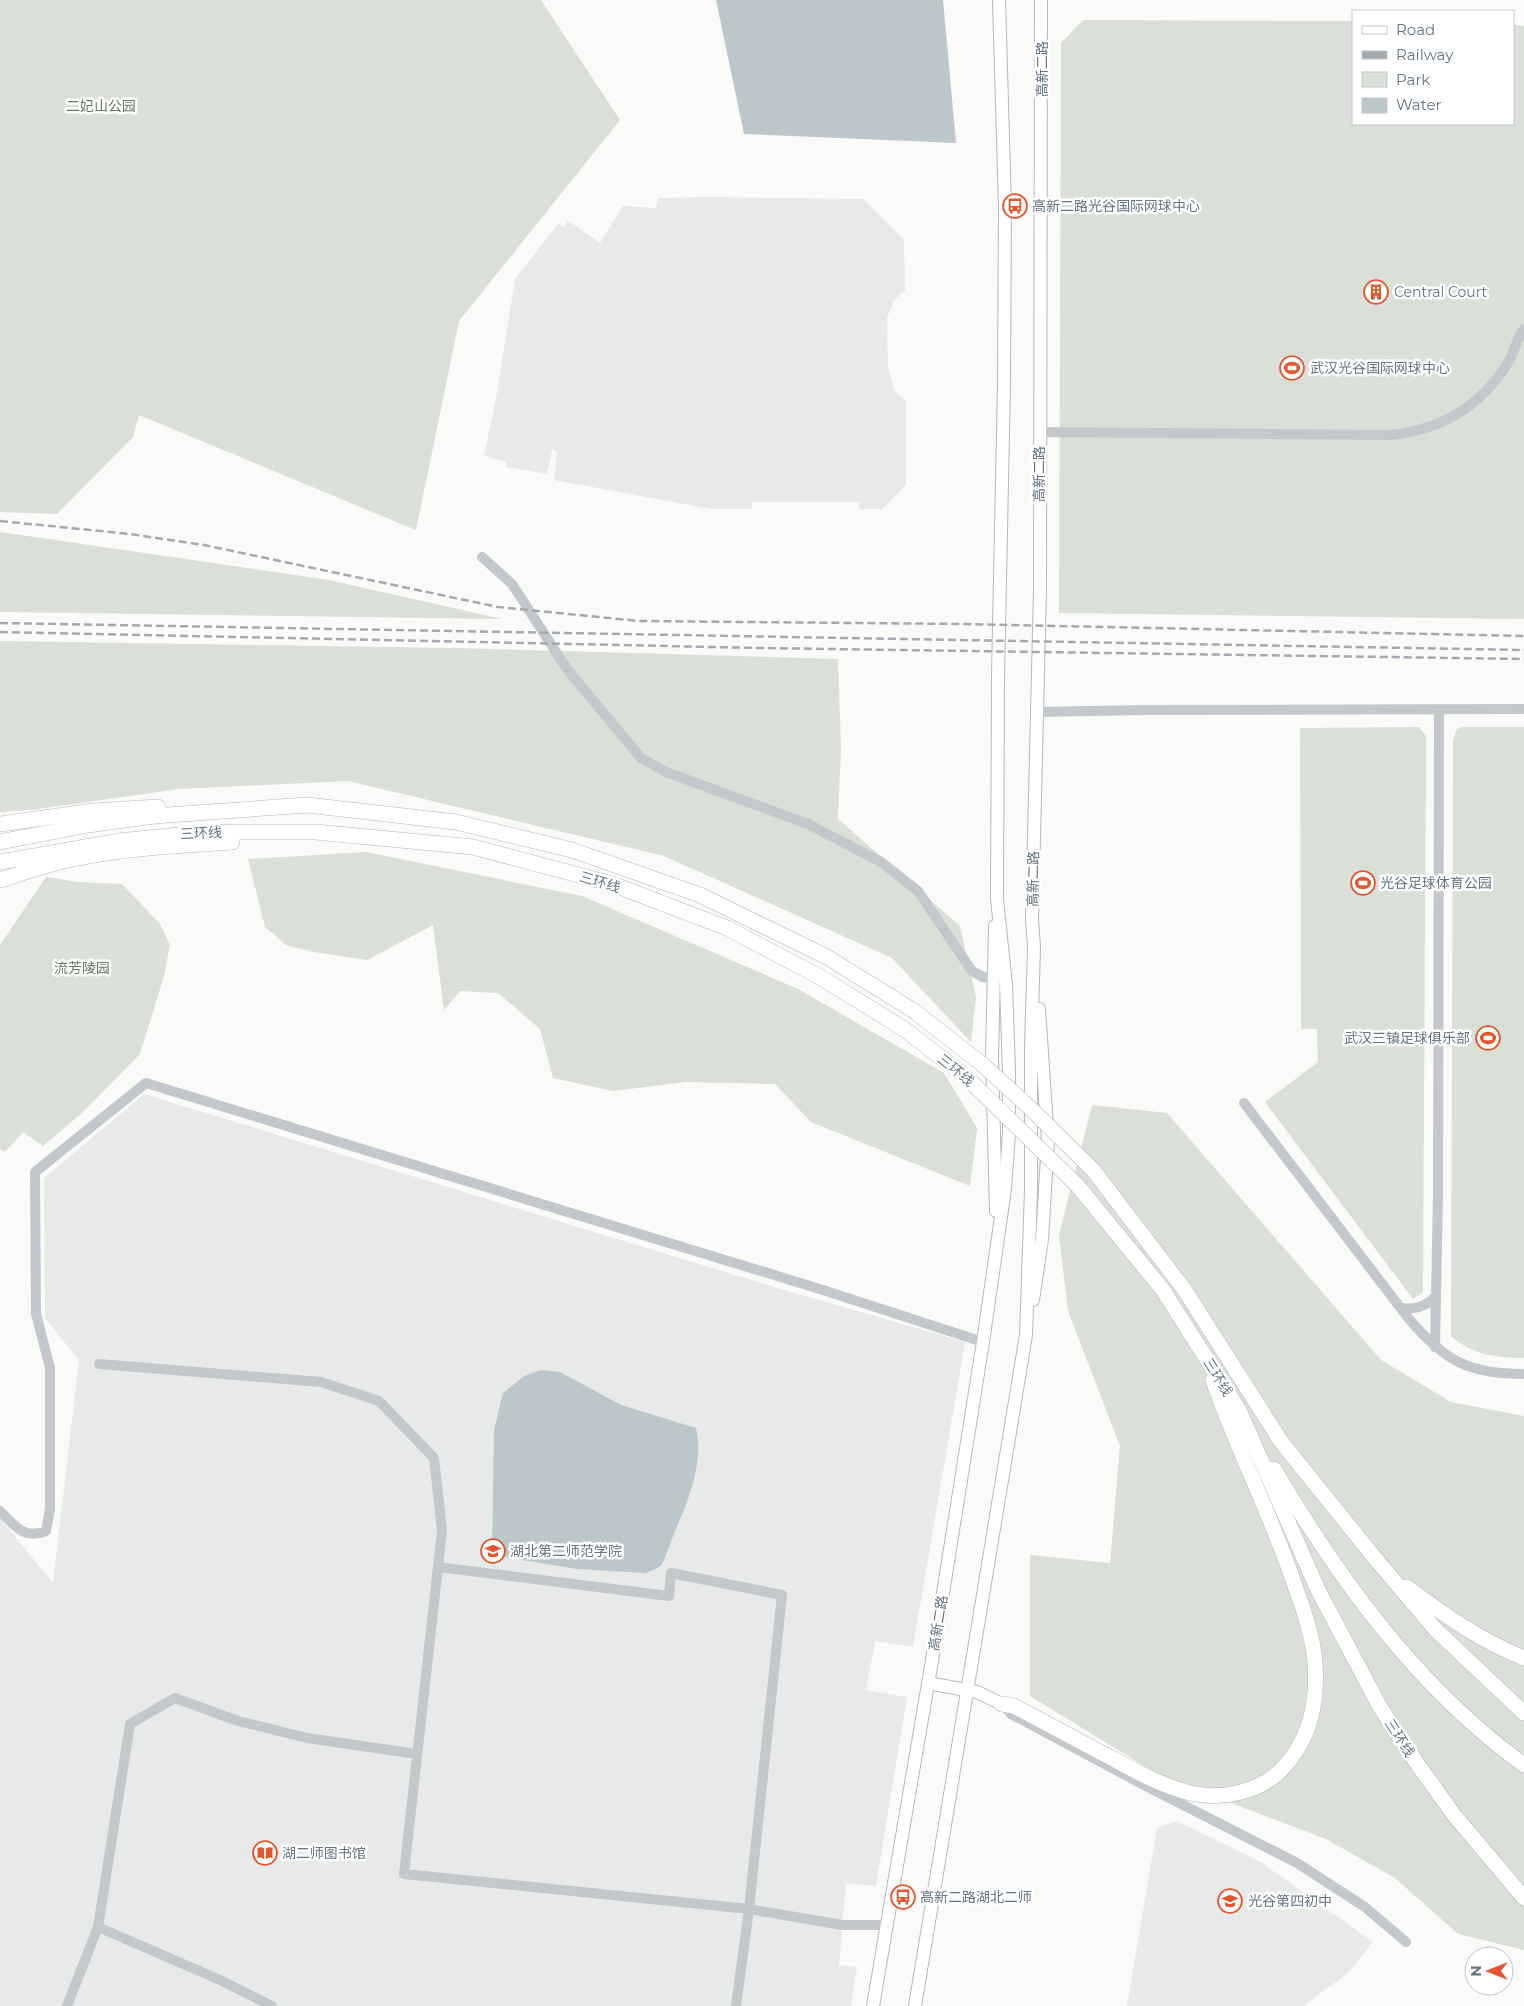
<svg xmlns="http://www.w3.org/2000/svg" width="1524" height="2006" font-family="Montserrat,'Noto Sans SC',sans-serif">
	<rect width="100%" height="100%" fill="#fafaf8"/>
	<g fill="#e8e9e9">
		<path d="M706,197L863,199L904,240L905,291L894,300L887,318L888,367L895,392L906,400V485L882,509H859V502H752V509H712L554,480L557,452L552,450L547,474L506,467V462L484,456L497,393L515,279L558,224L565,227L567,220L600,243L623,206L656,208L658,198Z"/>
		<path d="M144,1094L774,1287L965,1342L913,1647L875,1641L866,1690L907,1697L876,1886L846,1883L839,1965L857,1967L851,2006H0V1518L53,1583L79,1360L45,1318L44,1178Z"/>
		<path d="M1177,1821L1259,1861L1373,1942L1348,1973L1306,2004V2006H1127L1157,1828Z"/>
	</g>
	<g fill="#dadfd7">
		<path d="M0,0H541L620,120L459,321L416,530L139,415L133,437L57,514L0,512Z"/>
		<path d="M1083,20L1353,21V124H1513V25L1524,26V619L1059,613L1061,43Z"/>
		<path d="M0,532L329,580L502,619L0,612Z"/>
		<path d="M0,641L457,648L838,659L841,747L838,819L960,926L976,997L971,1042L892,958L664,856L348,781L179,789L31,810L0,812Z"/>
		<path d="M1419,727L1426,736L1423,1292L1413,1299L1265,1102L1318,1062L1317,1029H1301L1300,728Z"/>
		<path d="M1463,727H1524V1358C1497,1358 1472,1355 1451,1336L1453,740L1457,729Z"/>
		<path d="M366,852L582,896L798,989L944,1073L977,1128L970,1186L811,1122L775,1084L686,1082L613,1091L553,1078L540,1029L498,993L460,991L444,1010L433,925L367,960L314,952L286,945L265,927L248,859Z"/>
		<path d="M46,877L78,882L122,884L160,924L170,945L164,976L140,1054L83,1112L43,1146L23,1132L5,1152L0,1149V945Z"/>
		<path d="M1092,1105L1167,1113L1381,1360L1451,1402L1524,1416V1950L1458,1934L1395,1878L1326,1839L1162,1777L1030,1696V1555L1110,1563L1120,1446L1068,1311L1059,1235Z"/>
	</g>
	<g fill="#bbc7cb">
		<path d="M716,0H943L956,143L744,134Z"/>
		<path d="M541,1370L560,1372L621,1405L696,1428C705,1464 686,1505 672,1539C669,1546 666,1557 662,1564C658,1569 651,1571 645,1573L577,1569L492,1555L494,1430L503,1393L524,1376Z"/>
	</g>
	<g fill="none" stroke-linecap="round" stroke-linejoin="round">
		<g stroke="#b5babe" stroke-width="14">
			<g id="major">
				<path d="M995,926L992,1058L996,1211"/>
				<path d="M1033,1300L1042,1239L1048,1141L1039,1009"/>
				<path d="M928,1683L977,1692L1002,1704"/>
				<path d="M873,2006L936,1637L983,1342L1005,1189L1009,1133V1071L1006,985L997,899L998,677L1004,383L1005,207L999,0"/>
				<path d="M915,2006L1026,1335L1031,1191V1048L1034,947L1032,920L1040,590L1041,0"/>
			</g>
		</g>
		<g stroke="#b4b9bd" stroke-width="16">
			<g id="highway">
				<path d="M0,824L93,811L158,807"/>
				<path d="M0,842L88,825L154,816L307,805L456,822L572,850L700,895L827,957L914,1011"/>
				<path d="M0,862L119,841L199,833L234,832H316L473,847L612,884L727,928L820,977L904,1029"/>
				<path d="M0,880C26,872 51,863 78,858C128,848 181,845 232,842"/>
				<path d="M1093,1170L1184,1289L1282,1443L1379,1563L1435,1629L1524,1713"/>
				<path d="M1077,1185L1163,1290L1239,1410L1318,1590L1380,1707L1416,1762L1454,1815L1524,1898"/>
				<path d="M1274,1469C1340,1581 1418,1688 1524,1765"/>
				<path d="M1407,1587C1444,1615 1481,1641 1524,1658"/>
				<path d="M1002,1704L1014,1706C1044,1722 1074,1738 1104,1754C1132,1769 1159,1785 1190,1793C1221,1800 1258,1793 1281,1770C1310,1741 1318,1703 1315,1663C1313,1637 1304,1611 1295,1586C1272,1516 1237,1450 1213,1380"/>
			</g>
		</g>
		<g stroke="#c3c8cc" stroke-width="10">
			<path d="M1039,432L1390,435C1440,430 1480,407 1507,364C1514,354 1517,337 1524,329"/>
			<path d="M482,557L512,584L567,669L641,758L666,772L808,824L881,862L918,891L972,971L983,977L994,979"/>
			<path d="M1037,712L1144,710L1524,709"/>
			<path d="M1244,1103L1409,1319C1445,1361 1468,1374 1524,1374"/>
			<path d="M1401,1308C1415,1310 1426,1307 1436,1296"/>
			<path d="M1435,1347L1438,1193L1439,709"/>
			<path d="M99,1364L321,1382L379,1401L434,1458L442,1530L438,1567"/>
			<path d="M0,1511C15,1526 24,1540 46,1531L50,1509V1368L36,1314L35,1172L146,1083L823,1290L983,1342"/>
			<path d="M1002,1704L1011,1714L1144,1785L1297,1863L1365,1907L1406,1942"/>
			<path d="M98,1927L130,1724L175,1698L238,1721L307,1738L417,1754"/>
			<path d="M67,2006L98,1927L220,1980L272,2006"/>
			<path d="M736,2006L749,1909L782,1595L671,1573L669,1596L438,1567L404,1874L749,1909L842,1925H886"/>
		</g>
		<use href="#major" stroke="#fff" stroke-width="12"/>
		<use href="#highway" stroke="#fff" stroke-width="15"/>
		<g stroke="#a2aab0" stroke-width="2.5" stroke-dasharray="8 4" stroke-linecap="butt">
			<path d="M0,521L130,534L204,545L498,607L639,621L965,624L1524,636"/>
			<path d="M0,623L1524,650"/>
			<path d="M0,632L761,648L1524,659"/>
		</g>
		<g stroke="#b4b9bd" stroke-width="16" stroke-linecap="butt">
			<g id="highway-bridge">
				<path d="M914,1011L982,1064L1028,1106L1093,1170"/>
				<path d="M904,1029L965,1076L1077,1185"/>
			</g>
		</g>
		<use href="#highway-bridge" stroke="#fff" stroke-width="15"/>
	</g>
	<defs>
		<g id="bus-ring" transform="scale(1.25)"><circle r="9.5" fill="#fff" stroke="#e4572e" stroke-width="1.5"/><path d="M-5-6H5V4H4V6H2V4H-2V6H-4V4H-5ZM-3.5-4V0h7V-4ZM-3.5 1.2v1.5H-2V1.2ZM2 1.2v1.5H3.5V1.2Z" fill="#e4572e"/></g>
		<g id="building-ring" transform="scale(1.25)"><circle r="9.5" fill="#fff" stroke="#e4572e" stroke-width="1.5"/><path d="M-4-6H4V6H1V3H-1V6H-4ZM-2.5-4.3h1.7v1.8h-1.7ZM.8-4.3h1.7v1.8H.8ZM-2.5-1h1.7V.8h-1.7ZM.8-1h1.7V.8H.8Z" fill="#e4572e"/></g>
		<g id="stadium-ring" transform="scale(1.25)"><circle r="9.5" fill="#fff" stroke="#e4572e" stroke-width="1.5"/><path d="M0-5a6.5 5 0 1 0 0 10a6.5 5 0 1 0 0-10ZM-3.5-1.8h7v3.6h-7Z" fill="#e4572e"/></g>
		<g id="university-ring" transform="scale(1.25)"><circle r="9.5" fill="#fff" stroke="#e4572e" stroke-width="1.5"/><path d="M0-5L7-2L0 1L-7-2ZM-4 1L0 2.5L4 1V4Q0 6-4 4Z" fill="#e4572e"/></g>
		<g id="library-ring" transform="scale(1.25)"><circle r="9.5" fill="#fff" stroke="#e4572e" stroke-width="1.5"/><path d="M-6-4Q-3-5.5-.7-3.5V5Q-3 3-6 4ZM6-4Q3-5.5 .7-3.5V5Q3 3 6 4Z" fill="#e4572e"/></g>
		<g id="school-ring" transform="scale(1.25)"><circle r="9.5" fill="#fff" stroke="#e4572e" stroke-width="1.5"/><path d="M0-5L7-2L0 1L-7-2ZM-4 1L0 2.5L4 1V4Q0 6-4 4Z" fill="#e4572e"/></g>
	</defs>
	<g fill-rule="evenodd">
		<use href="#bus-ring" x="1015" y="206"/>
		<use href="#building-ring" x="1376" y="292"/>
		<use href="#stadium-ring" x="1292" y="368"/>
		<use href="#stadium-ring" x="1363" y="883"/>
		<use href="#stadium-ring" x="1488" y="1038"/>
		<use href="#university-ring" x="493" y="1551"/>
		<use href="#library-ring" x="265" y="1853"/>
		<use href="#bus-ring" x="903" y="1897"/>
		<use href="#school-ring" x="1230" y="1901"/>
	</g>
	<g text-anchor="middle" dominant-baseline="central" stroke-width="5" stroke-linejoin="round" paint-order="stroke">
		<g font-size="14" fill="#657683" stroke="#fff">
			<text transform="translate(1042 69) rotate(-90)">高新二路</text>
			<text transform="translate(1039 474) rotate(-90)">高新二路</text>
			<text transform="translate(201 833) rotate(-3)">三环线</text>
			<text transform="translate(1033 879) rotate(-89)">高新二路</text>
			<text transform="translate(600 882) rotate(17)">三环线</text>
			<text transform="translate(956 1070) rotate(39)">三环线</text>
			<text transform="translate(1218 1377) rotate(58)">三环线</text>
			<text transform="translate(938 1623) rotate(-81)">高新二路</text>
			<text transform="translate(1400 1738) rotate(57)">三环线</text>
		</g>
		<g font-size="14" fill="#687a64" stroke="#fff">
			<text x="101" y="106">二妃山公园</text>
			<text x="82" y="968">流芳陵园</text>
		</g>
		<g font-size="14" fill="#657683" stroke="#fff" text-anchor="start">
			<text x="1032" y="206">高新二路光谷国际网球中心</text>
			<text x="1394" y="292">Central Court</text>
			<text x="1310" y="368">武汉光谷国际网球中心</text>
			<text x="1380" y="883">光谷足球体育公园</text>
			<text x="1470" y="1038" text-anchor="end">武汉三镇足球俱乐部</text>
			<text x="510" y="1551">湖北第二师范学院</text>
			<text x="282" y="1853">湖二师图书馆</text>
			<text x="920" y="1897">高新二路湖北二师</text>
			<text x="1248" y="1901">光谷第四初中</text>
		</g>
	</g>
	<rect x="1352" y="10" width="162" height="115" fill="#ffffff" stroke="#c1c8cd"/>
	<rect x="1362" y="26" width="25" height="8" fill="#ffffff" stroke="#c1c8cd"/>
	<text x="1396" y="35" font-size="15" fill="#657683">Road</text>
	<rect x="1362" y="51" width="25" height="8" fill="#a2aab0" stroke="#c1c8cd"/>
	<text x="1396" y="60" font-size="15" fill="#657683">Railway</text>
	<rect x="1362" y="72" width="25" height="15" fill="#dadfd7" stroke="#c1c8cd"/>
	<text x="1396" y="85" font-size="15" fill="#657683">Park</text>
	<rect x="1362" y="98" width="25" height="15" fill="#bbc7cb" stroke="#c1c8cd"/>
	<text x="1396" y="110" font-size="15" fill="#657683">Water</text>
	<g transform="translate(1489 1971) rotate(270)"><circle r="24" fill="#ffffff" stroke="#c1c8cd"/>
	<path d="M0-4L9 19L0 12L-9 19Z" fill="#e4572e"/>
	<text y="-8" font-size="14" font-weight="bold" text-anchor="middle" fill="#657683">N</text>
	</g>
</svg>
